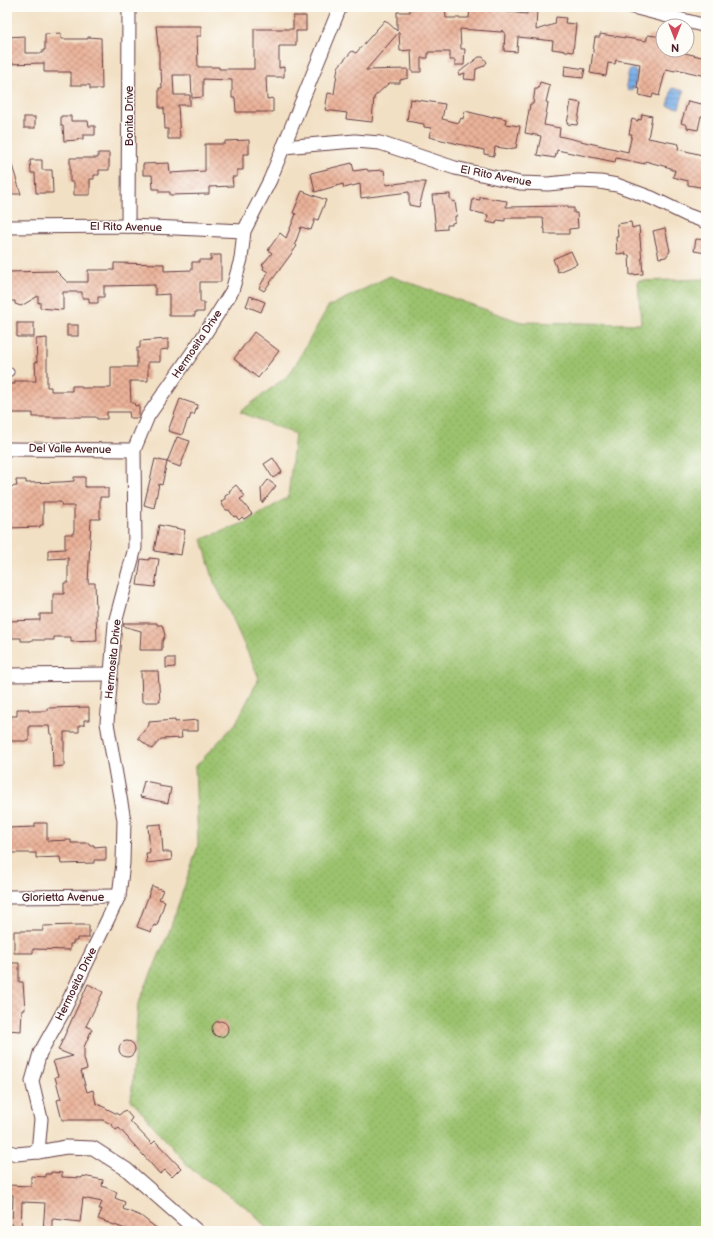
<svg xmlns="http://www.w3.org/2000/svg" width="713" height="1238" font-family="'Balsamiq Sans',sans-serif">
	<defs>
		<pattern id="grass-dots" width="8" height="8" patternUnits="userSpaceOnUse"><rect width="8" height="8" fill="#9bc26e"/><path d="M2 2h.1M6 6h.1" fill="none" stroke="#87a65f" stroke-width="1.8" stroke-linecap="round"/></pattern>
		<pattern id="water-rules" width="6" height="5" patternUnits="userSpaceOnUse"><rect width="6" height="5" fill="#79aee7"/><path d="M0 2.5h6" fill="none" stroke="#658dbb"/></pattern>
		<pattern id="building-cross-hatch" width="8" height="8" patternUnits="userSpaceOnUse"><rect width="8" height="8" fill="#ebb299"/><path d="M0 0l8 8M0 8l8-8" fill="none" stroke="#c0907d"/></pattern>
	</defs>
	<rect width="100%" height="100%" fill="#fdfcf7"/>
	<filter id="ink" filterUnits="userSpaceOnUse"><feTurbulence type="fractalNoise" baseFrequency=".025" numOctaves="2"/><feDisplacementMap in="SourceGraphic" scale="8" xChannelSelector="R" yChannelSelector="G"/><feConvolveMatrix kernelMatrix="1 2 1 2 8 2 1 2 1" color-interpolation-filters="sRGB"/></filter>
	<filter id="wash" filterUnits="userSpaceOnUse"><feTurbulence type="fractalNoise" baseFrequency=".012" numOctaves="4" result="noise"/><feDisplacementMap in="SourceGraphic" scale="16" xChannelSelector="R" yChannelSelector="G"/><feGaussianBlur stdDeviation="0.9" result="paint"/><feColorMatrix in="noise" values="0 0 0 0 0 0 0 0 0 0 0 0 0 0 0 0 0 1.4 0 .05"/><feComposite in="paint" operator="in"/></filter>
	<g filter="url(#wash)">
		<rect width="100%" height="100%" fill="#f2e0c4"/>
		<path fill="url(#grass-dots)" stroke="#72704c" d="M390,276L521,322L641,324L638,281L706,279V1231H269L250,1210L191,1169L131,1100L138,1004L169,932L198,846L195,767L236,723L259,678L229,611L214,582L202,539L247,522L288,497L295,434L240,412L290,374L328,307Z"/>
		<g fill="url(#water-rules)" stroke="#626689">
			<path d="M633,69L637,72L634,88L632,87V91L627,90L628,87L626,86L629,70Z"/>
			<path d="M672,88L684,91L679,108L668,106Z"/>
		</g>
		<g id="blocks">
			<g fill="url(#building-cross-hatch)">
				<path d="M445,7L446,18H469L470,7L494,9V7H507L506,12L527,14L528,7H537L536,30L555,24L556,17L566,18L565,23L576,24L573,52L552,49L553,41L518,37L517,52L504,51L505,32H502V30L501,32L460,29L461,49H465L464,65H455V60H450V52H428V58H421V72H412L411,50L400,51L399,32L366,70L408,69V78L400,80V83H389L374,97L372,122L346,119L347,113L325,110L328,93L334,94L338,67L352,51L356,53L385,20L397,31V12H410V8Z"/>
				<path d="M293,16H306V31H296V46H279V68L284,67V77H266L267,99L273,98V112H236L235,98H232V80L203,79V97L192,98L191,75H173L174,95H190V105H178L180,139H168V129H165L164,108H159V88H162L161,70H159V46H158L156,26H201V36H197L198,67H219V69H254V29H293Z"/>
				<path d="M61,33V39H88V37L101,38L102,89H90V85H71V72H44V63L7,64V37L25,36V53H43V50H45V34Z"/>
				<path d="M600,34L646,41L648,35L663,37V50H672L706,58V76L676,69L675,71L666,69L659,96L653,94L652,98L639,95L640,89L637,88L640,64L616,60L615,64L608,63L606,76L590,73L595,37H600Z"/>
				<path d="M479,57H483L487,62L484,66L476,69L475,80L464,79L465,73L459,75L458,73Z"/>
				<path d="M565,66L585,69L583,78L564,76Z"/>
				<path d="M540,82L550,85L546,102L548,103L544,125L560,128L559,136L628,152L632,134H629L632,119L638,121V119L641,120L642,114L652,116L648,138L679,144L678,149L706,156V188L688,185V181L673,177L675,170H671V168L645,161V164L616,158L615,162L557,150L555,158L537,155L541,136L525,133L530,104H533L535,89H538Z"/>
				<path d="M410,99L445,104L442,119L459,123L461,118L463,119L465,111L493,118V116L506,119L505,124L520,126L516,148H513L510,149L495,147L494,156L484,154V150L429,137L431,128L424,127V124L407,121Z"/>
				<path d="M571,101L581,103L577,125L567,124Z"/>
				<path d="M688,101L706,105L703,116H701L698,130L687,128V125L681,123Z"/>
				<path d="M61,116H71V121H88L89,126H95V135H83V139H78V140L64,141L63,126H61Z"/>
				<rect x="24" y="117" width="11" height="11"/>
				<path d="M249,140V154H243V170H237V177H232L233,186L209,187V194L170,195V192H159V189H153L152,175H143V164L169,163L170,173L205,171V144H225V141Z"/>
				<path d="M98,153H109V170H99V175H94V179H90V195H74V182H70V158H98Z"/>
				<path d="M9,156L21,194H7V157Z"/>
				<path d="M30,160H42V170H52L53,193H36L35,173H31Z"/>
				<path d="M352,163L354,171L367,169L368,171L384,170L386,185L409,182H426L419,207L409,205V192L361,198L360,184L344,188L343,184L315,192L311,173Z"/>
				<path d="M302,191L326,200L318,220L315,219L311,230L301,227L295,244L297,246L264,291L259,288L268,272L263,269L264,266L262,265L272,253L268,250L280,233L286,238L296,214L293,213Z"/>
				<path d="M450,194V198L453,202L455,201L457,216H455V222L452,223V225H447V229L436,230L432,195Z"/>
				<path d="M480,197L507,201L506,207L568,206V208H574V213H577L578,228L569,229V234H545V229H544L543,218H505V221L497,220L496,224L487,222L488,215L471,211L473,199L480,200Z"/>
				<path d="M631,222L632,228L639,226L643,274L630,275L629,255H626L625,253L617,254L616,237H618L617,224Z"/>
				<path d="M665,228L670,251L666,257L659,258L653,231Z"/>
				<path d="M696,239L706,240V253L694,251Z"/>
				<path d="M571,251L577,264L558,272L553,259Z"/>
				<path d="M211,255H221V282H200V302H204V312H195V316H169V294L155,295V285L104,286V297H98V303H89V298H82V292H63V310L40,308V302L38,303V296L21,306L15,304V301H7V272L56,271L67,282H88V270H114V263L164,264V271L192,270V262H199V260H211Z"/>
				<path d="M250,296L265,302L261,312L246,306Z"/>
				<rect x="17" y="323" width="17" height="14"/>
				<rect x="67" y="325" width="11" height="11"/>
				<path d="M254,332L279,351L258,378L234,359Z"/>
				<path d="M47,338V387H51V391H72V386H81V388H111V367H137V348H140V341L168,339V349L160,350V362H148V381H130L131,403H134L135,406L139,405V418H130L129,412H107V419H97L96,417H33V413H7V384H15V381H36L35,362H37L36,339Z"/>
				<path d="M180,399L198,405L194,415L191,414L189,420L188,419L182,435L168,431Z"/>
				<path d="M177,437L190,441L180,467L167,462Z"/>
				<path d="M273,458L282,472L273,478L264,464Z"/>
				<path d="M155,459L167,462L162,485L159,484L154,508L144,505Z"/>
				<path d="M74,477H85V487H104V488H108V497H100V519H91L88,583H95L97,641L71,642V637H54V640H31V641H21V638H7V621L40,620V614H53V594H64V583H68V558L48,559V550L65,549V534H73L74,530V506H62L61,502H43V525H40V527L8,528L7,487L17,486L16,480H26V483L62,482L74,481Z"/>
				<path d="M268,480L276,486L262,503L261,489Z"/>
				<path d="M236,485L245,496L240,499L252,514L244,519L242,517L239,520L236,516L234,517L229,510H226L223,506L221,501L225,499V496L230,493L229,491Z"/>
				<path d="M159,525L185,530L181,555L154,551Z"/>
				<path d="M149,558L159,559L155,587L137,585L141,559L149,560Z"/>
				<path d="M124,623H157V625H162L165,635L162,642V650H140L141,631L123,626Z"/>
				<path d="M166,658H175V667L166,668Z"/>
				<path d="M141,671H158L160,702H142Z"/>
				<path d="M89,707V720H84V725H79V732H64V766L53,767L52,734H50L49,726H29V741H7V716H17V709H29V711H47V708Z"/>
				<path d="M175,720V722L198,720V731H181L182,738L161,739L152,749L138,738L149,725V722Z"/>
				<path d="M144,781L159,784V786L171,788L168,803L140,797Z"/>
				<path d="M35,823H47V841L71,840V843H89V845H94V847L106,846V860H94V863L61,864L60,857L36,858V853H7V828L35,827Z"/>
				<path d="M161,824L163,852H171L172,860L147,863L146,853H150L148,825Z"/>
				<path d="M152,886L163,890L159,899L165,901L157,926L154,925L151,932L137,927Z"/>
				<path d="M77,925H89V938H77V941H73V944H70V950L33,949V953H14V931H43V926Z"/>
				<path d="M9,963H19V982H23L25,1010H22L21,1031L7,1030V982H9Z"/>
				<path d="M88,984L103,992L86,1026L92,1029L84,1047V1058L87,1069L81,1071L87,1092L93,1090L96,1103L119,1115L125,1110L132,1118L130,1121L152,1144L155,1141L181,1168L172,1177L165,1170L160,1174L119,1128L116,1130L111,1124L103,1120H62L57,1100L61,1099L55,1077L58,1076L53,1061L73,1056L58,1050Z"/>
				<circle cx="220" cy="1029" r="8"/>
				<circle cx="127" cy="1049" r="8"/>
				<path d="M51,1172L62,1173V1177L82,1178L83,1176L103,1180L102,1186L117,1192L115,1198L125,1202L123,1209L141,1216L160,1231H131L98,1219L102,1209H99L102,1202L83,1198L80,1222L54,1219L52,1220V1231H43L45,1203L22,1202L21,1231H12L13,1195L7,1194V1185L31,1186V1176L45,1177V1174H51Z"/>
			</g>
		</g>
	</g>
	<g filter="url(#ink)">
		<use href="#blocks" fill-opacity="0" stroke="#633c42" stroke-width="1"/>
		<g fill="none" stroke-linecap="round" stroke-linejoin="round">
			<g stroke="#633c42" stroke-width="9">
				<path id="service" d="M7,374L10,372"/>
			</g>
			<g stroke="#633c42" stroke-width="15">
				<g id="minor">
					<path d="M633,7L706,26"/>
					<path d="M283,147L355,141L380,143L455,168L520,183L548,184L578,181L600,182L617,185L652,198L687,215L706,222"/>
					<path d="M128,226L129,7"/>
					<path d="M7,227L128,226L244,231"/>
					<path d="M7,449L134,450"/>
					<path d="M7,675L111,674"/>
					<path d="M7,897L119,896"/>
					<path d="M7,1151L16,1154L38,1152L66,1147L93,1148L126,1169L197,1231"/>
					<path d="M38,1152L41,1119L32,1081L40,1053L63,1012L119,896L123,863L124,820L107,723L115,623L135,548L134,450L148,416L201,340L232,291L241,259L244,231L270,180L340,7"/>
				</g>
			</g>
			<use href="#service" stroke="#fff" stroke-width="7"/>
			<use href="#minor" stroke="#fff" stroke-width="13"/>
		</g>
	</g>
	<g text-anchor="middle" dominant-baseline="central" stroke-width="3" stroke-linejoin="round" paint-order="stroke">
		<g font-size="11" fill="#4a1f2b" stroke="#fdfcf7">
			<text transform="translate(129 116) rotate(-90)">Bonita Drive</text>
			<text transform="translate(496 176) rotate(11)">El Rito Avenue</text>
			<text transform="translate(126 227) rotate(1)">El Rito Avenue</text>
			<text transform="translate(197 344) rotate(-56)">Hermosita Drive</text>
			<text transform="translate(70 449) rotate(1)">Del Valle Avenue</text>
			<text transform="translate(113 659) rotate(-84)">Hermosita Drive</text>
			<text x="63" y="897">Glorietta Avenue</text>
			<text transform="translate(76 984) rotate(-64)">Hermosita Drive</text>
		</g>
	</g>
	<rect width="713" height="1238" fill="none" stroke="#fdfcf7" stroke-width="24"/>
	<g transform="translate(675 38) rotate(180)"><circle r="19" fill="#fdfcf7" stroke="#b5a4a5"/>
	<path d="M0-3L7 15L0 10L-7 15Z" fill="#d1495b"/>
	<text y="-6" font-size="11" font-weight="bold" text-anchor="middle" fill="#4a1f2b">N</text>
	</g>
</svg>
